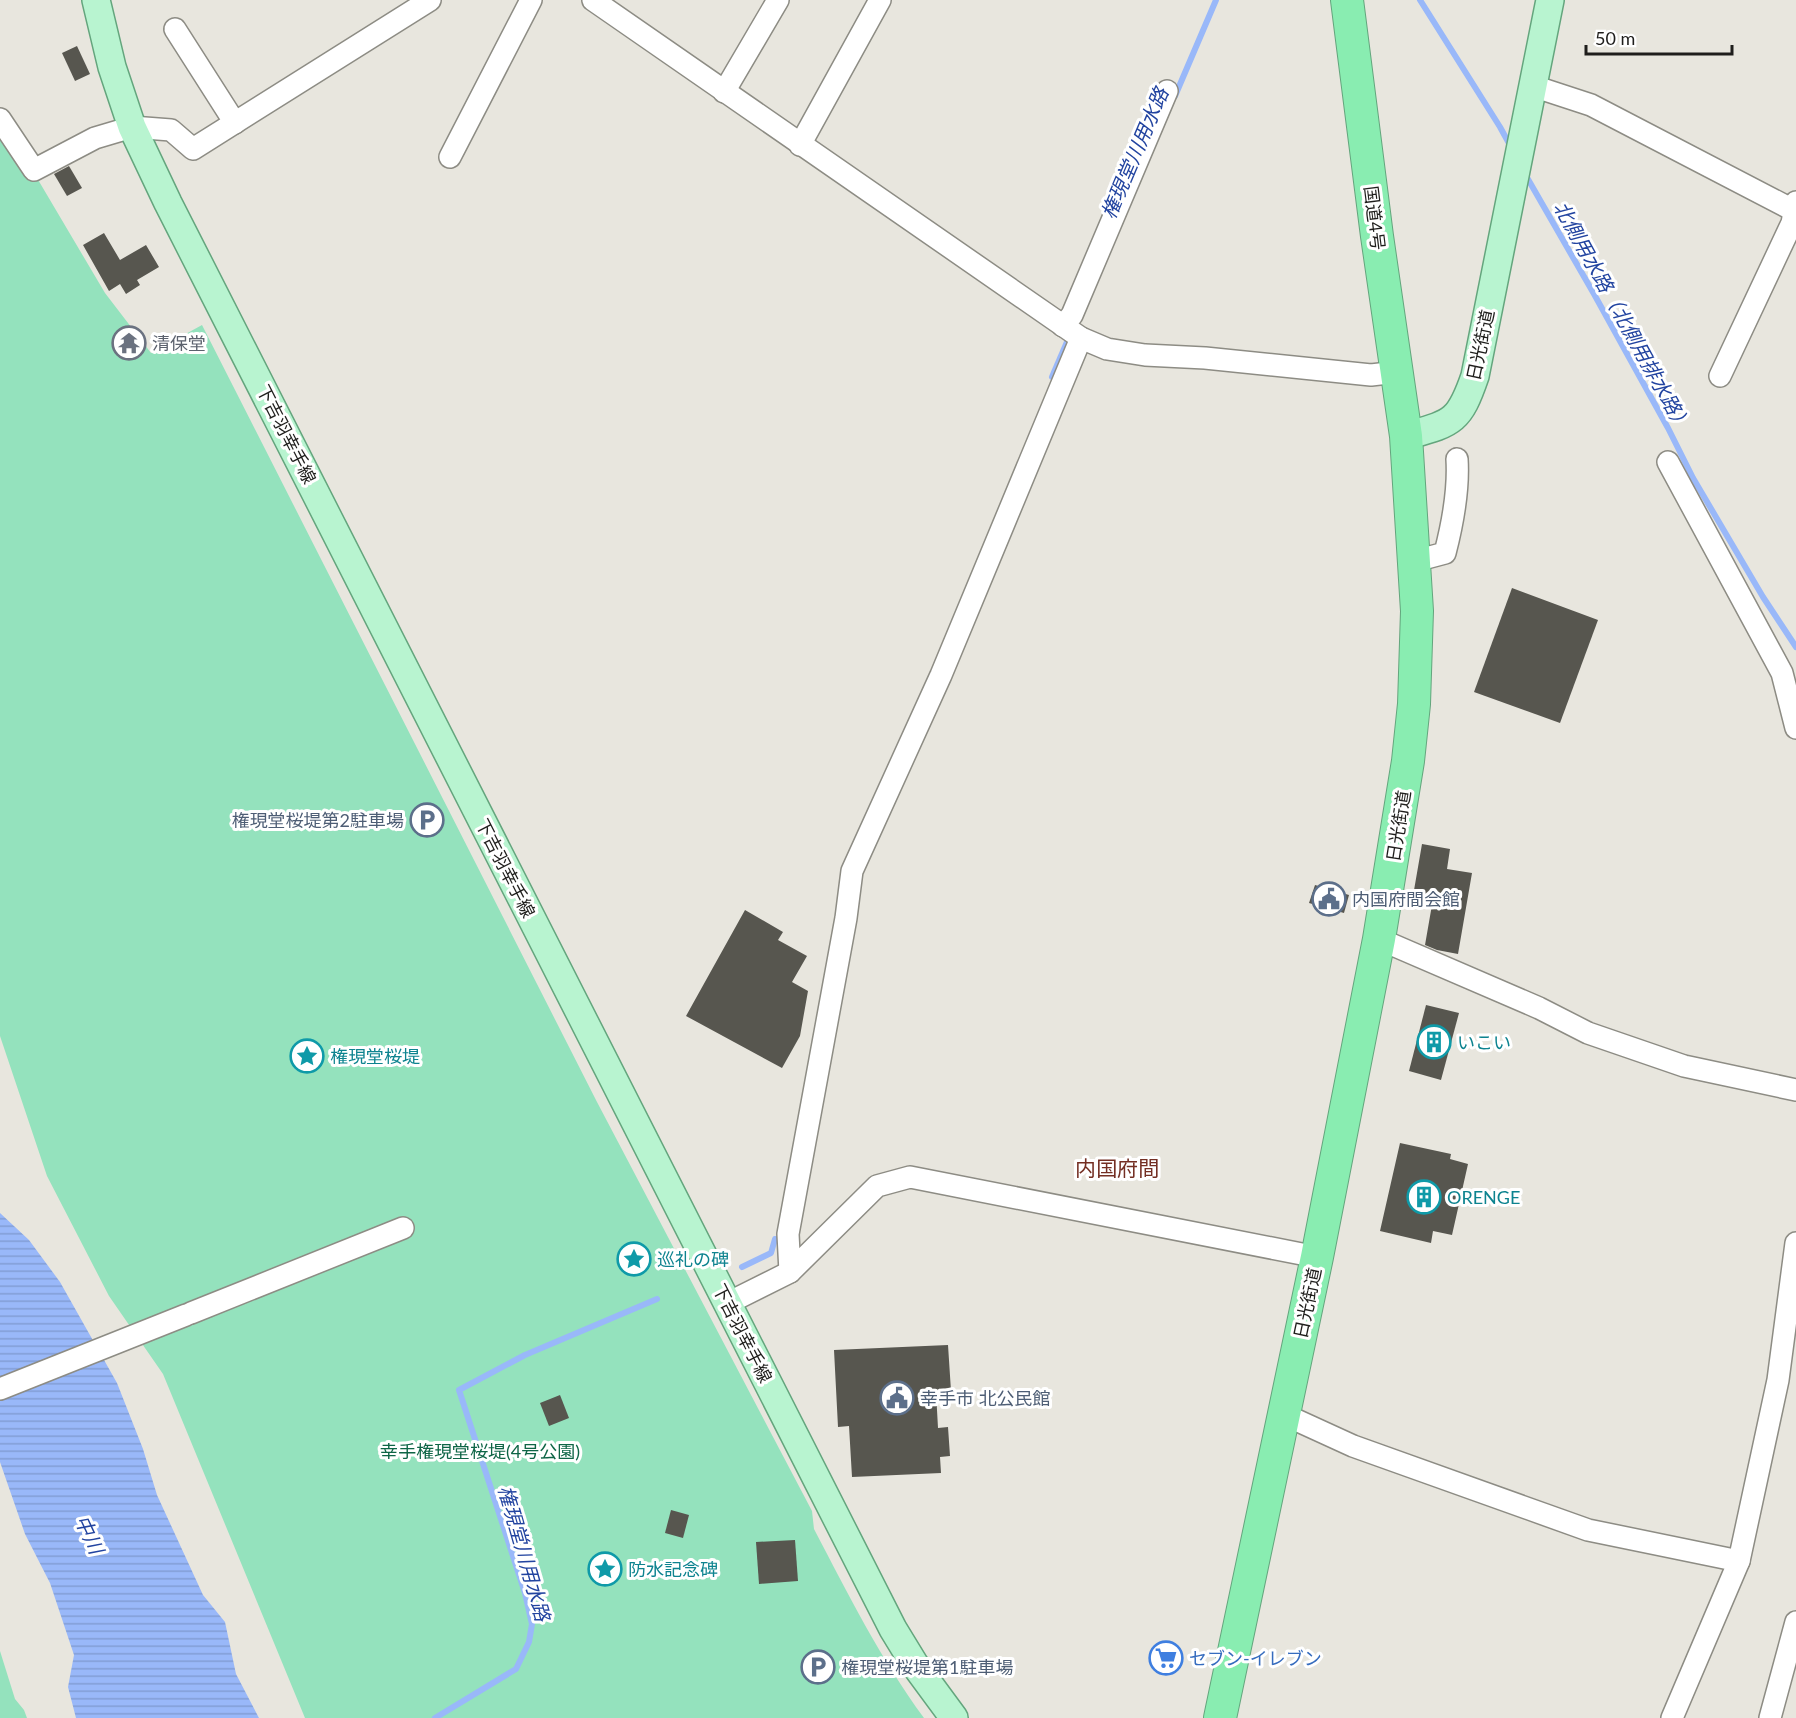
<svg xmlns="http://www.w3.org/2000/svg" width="1796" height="1718" font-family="Lato,'Noto Sans JP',sans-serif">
	<defs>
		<pattern id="water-rules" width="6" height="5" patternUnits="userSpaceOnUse" patternTransform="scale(1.5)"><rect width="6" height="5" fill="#99b8f9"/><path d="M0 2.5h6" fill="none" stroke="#839ed5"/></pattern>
	</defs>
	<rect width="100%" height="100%" fill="#e8e6de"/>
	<g fill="#94e2bd">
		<path d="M0,126L37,178L105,293L151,353L202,325L597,1102L812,1511L814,1529C848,1594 880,1658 924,1718H305L163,1374L109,1296L47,1176L0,1036Z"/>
		<path d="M0,1651L15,1699L24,1710L27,1718H0Z"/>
	</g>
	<path fill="url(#water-rules)" d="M0,1213L29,1240L60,1282L117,1383L143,1449L157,1495L203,1595L225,1622L236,1674L259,1718H76L68,1687L74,1655L50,1583L25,1534L0,1462Z"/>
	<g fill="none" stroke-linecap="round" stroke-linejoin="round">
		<g stroke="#99b8f9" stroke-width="6">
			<path d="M1420,0L1500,127L1511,147"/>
			<path d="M1175,96L1216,0"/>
			<path d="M1525,174L1594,294L1668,428L1693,478L1763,597L1796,647"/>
			<path d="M1052,377L1067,342"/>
			<path d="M742,1267L771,1253L775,1239"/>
			<path d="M435,1718L516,1669L529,1642L532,1624L525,1593L459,1390L525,1355L657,1299"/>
		</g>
	</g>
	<g fill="#57564f">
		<path d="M77,46L90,74L75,81L62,53Z"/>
		<path d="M69,166L82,188L67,196L54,174Z"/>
		<path d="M104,233L120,260L146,245L159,267L137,280L140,285L126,294L120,284L109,291L83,245Z"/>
		<path d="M1512,588L1598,620L1560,723L1474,692Z"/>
		<path d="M1422,844L1450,849L1447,869L1472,873L1458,954L1437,950L1425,945L1433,899L1413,896Z"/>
		<path d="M1315,885L1349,895L1344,913L1309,903Z"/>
		<path d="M745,910L783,932L778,940L807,956L792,982L808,991L800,1036L782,1068L686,1016Z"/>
		<path d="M1426,1005L1459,1013L1441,1080L1409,1071Z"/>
		<path d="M1400,1143L1451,1154L1450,1159L1468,1164L1452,1235L1433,1231L1431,1243L1380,1231Z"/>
		<path d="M948,1345L951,1391L936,1392L938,1428L948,1427L950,1456L940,1457L941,1473L852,1477L849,1426L838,1427L834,1350Z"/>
		<path d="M560,1395L569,1418L549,1426L540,1403Z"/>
		<path d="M671,1510L689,1515L683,1538L665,1533Z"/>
		<path d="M795,1540L798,1581L759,1584L756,1542Z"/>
	</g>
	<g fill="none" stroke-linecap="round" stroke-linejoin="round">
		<g stroke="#8d8c84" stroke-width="24">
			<g id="minor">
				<path d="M593,0L1081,338L1107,349L1145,355L1205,358L1371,375L1397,372"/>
				<path d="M175,29L235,123"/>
				<path d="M1533,86L1591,105L1793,210"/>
				<path d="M724,92L778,0"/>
				<path d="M0,119L34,170L95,138L132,127L171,130L193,149L430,0"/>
				<path d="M800,145L880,0"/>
				<path d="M450,157L531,0"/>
				<path d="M1063,326L1072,315L1167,91"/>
				<path d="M1720,376L1792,223L1796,202"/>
				<path d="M1668,462L1782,673L1796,728"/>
				<path d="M1415,561L1445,553C1453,522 1459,491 1457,459"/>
				<path d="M1379,939L1539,1008L1588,1033L1684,1066L1796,1090"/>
				<path d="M790,1272L788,1234L846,918L852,871L941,675L1081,338"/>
				<path d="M728,1303L790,1272L877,1186L910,1177L1317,1257"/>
				<path d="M191,1313L403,1228"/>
				<path d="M0,1389L186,1315"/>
				<path d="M1283,1414L1353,1446L1588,1530L1739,1561L1778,1380L1796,1243"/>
				<path d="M1672,1718L1739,1561"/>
				<path d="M1770,1718L1796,1622"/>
			</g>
		</g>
		<g stroke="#64a57d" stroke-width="30">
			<g id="major">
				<path d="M96,0L112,67L132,127L168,203L893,1629L915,1665L954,1718"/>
				<path d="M1406,436C1452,423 1459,423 1475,376L1550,0"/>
			</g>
		</g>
		<g stroke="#64a57d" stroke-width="34">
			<path id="highway" d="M1220,1718L1317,1257L1379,939L1408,761L1414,704L1417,611L1406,436L1377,236L1347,0"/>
		</g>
		<use href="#minor" stroke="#fff" stroke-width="21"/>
		<use href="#major" stroke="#b8f4d0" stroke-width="27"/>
		<use href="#highway" stroke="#89edb1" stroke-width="32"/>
	</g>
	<defs>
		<g id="temple-ring" transform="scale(1.725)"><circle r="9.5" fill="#fff" stroke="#6b7280" stroke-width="1.5"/><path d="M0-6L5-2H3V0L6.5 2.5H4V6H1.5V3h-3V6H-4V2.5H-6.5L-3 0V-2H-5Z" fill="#6b7280"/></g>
		<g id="parking-ring" transform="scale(1.725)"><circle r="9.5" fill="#fff" stroke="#5c6f8a" stroke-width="1.5"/><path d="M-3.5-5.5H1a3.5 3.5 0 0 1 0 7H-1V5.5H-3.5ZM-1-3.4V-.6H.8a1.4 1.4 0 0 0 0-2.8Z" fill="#5c6f8a"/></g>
		<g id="civic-ring" transform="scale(1.725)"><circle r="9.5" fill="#fff" stroke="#5c6f8a" stroke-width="1.5"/><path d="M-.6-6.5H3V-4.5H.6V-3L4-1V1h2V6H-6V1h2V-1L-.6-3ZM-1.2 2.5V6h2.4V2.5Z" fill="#5c6f8a"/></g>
		<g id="building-ring" transform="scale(1.725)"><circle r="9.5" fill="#fff" stroke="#0f9aa8" stroke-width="1.5"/><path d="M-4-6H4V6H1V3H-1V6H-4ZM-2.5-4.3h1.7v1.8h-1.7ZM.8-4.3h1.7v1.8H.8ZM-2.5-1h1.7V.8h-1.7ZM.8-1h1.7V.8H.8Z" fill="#0f9aa8"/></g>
		<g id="sight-ring" transform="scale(1.725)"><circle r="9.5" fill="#fff" stroke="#0f9aa8" stroke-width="1.5"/><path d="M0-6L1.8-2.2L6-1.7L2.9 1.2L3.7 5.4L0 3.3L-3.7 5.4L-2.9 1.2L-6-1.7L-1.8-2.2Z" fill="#0f9aa8"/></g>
		<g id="supermarket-ring" transform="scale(1.725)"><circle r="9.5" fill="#fff" stroke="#3f7fe0" stroke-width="1.5"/><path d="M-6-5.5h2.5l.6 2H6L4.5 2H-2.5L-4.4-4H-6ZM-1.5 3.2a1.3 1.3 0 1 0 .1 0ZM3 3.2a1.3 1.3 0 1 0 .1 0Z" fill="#3f7fe0"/></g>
	</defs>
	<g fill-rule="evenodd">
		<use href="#temple-ring" x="129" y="343"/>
		<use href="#parking-ring" x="427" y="820"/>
		<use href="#civic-ring" x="1329" y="899"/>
		<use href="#building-ring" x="1434" y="1042"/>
		<use href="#sight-ring" x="307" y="1056"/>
		<use href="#building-ring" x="1424" y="1197"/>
		<use href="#sight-ring" x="634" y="1259"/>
		<use href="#civic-ring" x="897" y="1398"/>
		<use href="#sight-ring" x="605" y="1569"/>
		<use href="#supermarket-ring" x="1166" y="1658"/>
		<use href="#parking-ring" x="818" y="1667"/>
	</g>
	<g text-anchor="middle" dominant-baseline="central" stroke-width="6" stroke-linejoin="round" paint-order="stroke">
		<g font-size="18" fill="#1f1e1c" stroke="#fff">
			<text transform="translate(1375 218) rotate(83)">国道4号</text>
			<text transform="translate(1480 345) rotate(-78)">日光街道</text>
			<text transform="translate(287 434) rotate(63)">下吉羽幸手線</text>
			<text transform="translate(1398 826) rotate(-81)">日光街道</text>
			<text transform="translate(506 868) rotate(63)">下吉羽幸手線</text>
			<text transform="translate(1307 1303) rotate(-78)">日光街道</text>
			<text transform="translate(743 1333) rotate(63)">下吉羽幸手線</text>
		</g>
		<g font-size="18" fill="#5b616d" stroke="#fff" text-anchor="start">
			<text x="152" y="343">清保堂</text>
		</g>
		<g font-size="18" fill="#4e5e75" stroke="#fff" text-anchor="start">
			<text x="404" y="820" text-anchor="end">権現堂桜堤第2駐車場</text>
			<text x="1352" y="899">内国府間会館</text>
			<text x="920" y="1398">幸手市 北公民館</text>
			<text x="841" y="1667">権現堂桜堤第1駐車場</text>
		</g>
		<g font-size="18" fill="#0d838f" stroke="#fff" text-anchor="start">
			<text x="1457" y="1042">いこい</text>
			<text x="330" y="1056">権現堂桜堤</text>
			<text x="1447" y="1197">ORENGE</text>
			<text x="657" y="1259">巡礼の碑</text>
			<text x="628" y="1569">防水記念碑</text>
		</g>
		<g font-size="18" fill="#0e6546" stroke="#fff">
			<text x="480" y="1451">幸手権現堂桜堤(4号公園)</text>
		</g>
		<g font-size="18" fill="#366cbe" stroke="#fff" text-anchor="start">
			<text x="1189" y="1658">セブン-イレブン</text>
		</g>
		<g font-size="20" font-style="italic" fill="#2244a0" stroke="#fff">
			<text transform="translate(1134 153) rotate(-67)">権現堂川用水路</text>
			<text transform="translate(1623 316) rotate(61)">北側用水路（北側用排水路）</text>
			<text transform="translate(90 1534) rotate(65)">中川</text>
			<text transform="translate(525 1553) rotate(74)">権現堂川用水路</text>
		</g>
		<g font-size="21" fill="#742f23" stroke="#fff">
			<text x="1117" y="1167">内国府間</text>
		</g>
	</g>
	<path d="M1586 45v9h146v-9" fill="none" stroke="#1f1e1c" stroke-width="3"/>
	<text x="1595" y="45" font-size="18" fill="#1f1e1c" stroke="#ffffff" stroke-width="4.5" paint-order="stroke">50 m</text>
</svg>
